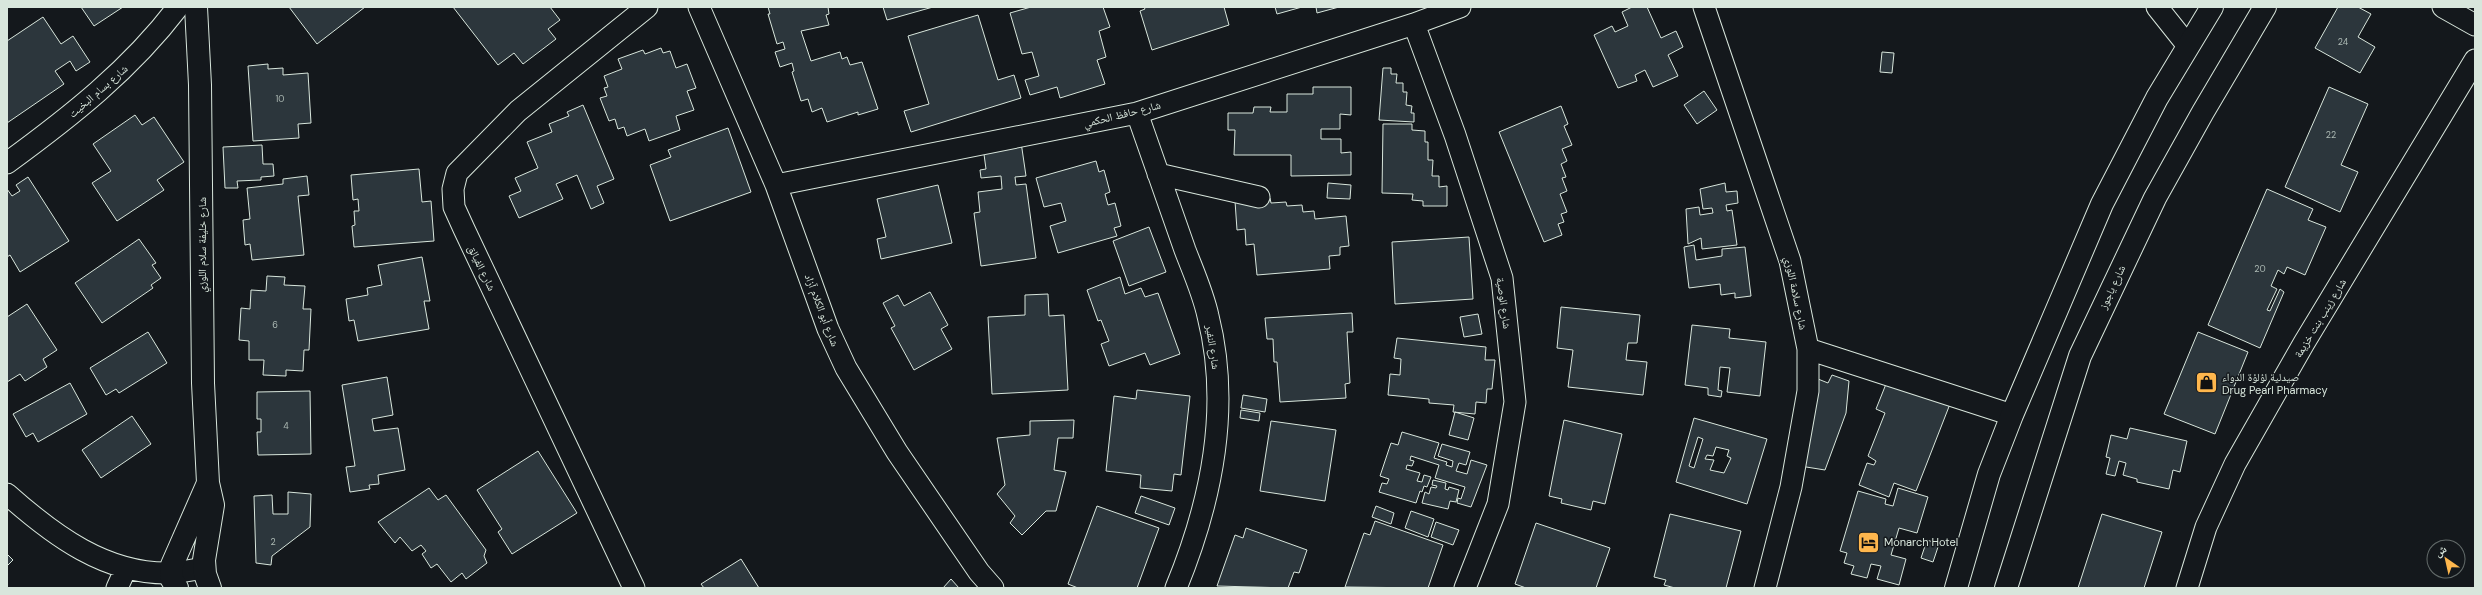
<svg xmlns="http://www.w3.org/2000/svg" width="2482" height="595" viewBox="0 0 2482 595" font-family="'DM Sans','Noto Naskh Arabic',sans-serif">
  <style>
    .building { fill: #2c363c; stroke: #d8e6dc; fill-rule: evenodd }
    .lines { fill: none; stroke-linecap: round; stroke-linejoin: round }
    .minor-casing { stroke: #d8e6dc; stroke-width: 23 }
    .tertiary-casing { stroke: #d8e6dc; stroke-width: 24 }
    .primary-casing { stroke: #d8e6dc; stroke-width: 24 }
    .minor { stroke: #14181c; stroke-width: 21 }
    .tertiary { stroke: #14181c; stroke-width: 22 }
    .primary { stroke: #14181c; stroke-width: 22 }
    .labels { text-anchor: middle; stroke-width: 3; stroke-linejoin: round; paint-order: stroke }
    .number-label { font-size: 9px; fill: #adbab4 }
    .street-label { font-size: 11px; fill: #d8e6dc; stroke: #14181c }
    .poi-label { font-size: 11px; fill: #d8e6dc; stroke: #14181c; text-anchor: start }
  </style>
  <rect width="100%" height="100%" fill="#14181c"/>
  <path class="building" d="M81,7h42l-29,19z
    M289,7h76l-48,37z
    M453,7h97l10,13 -12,9 8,10 -33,25 -9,-11 -16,12z
    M768,7h60l1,7 -3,1 3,10 -28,6 10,30 29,-9 2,7 5,-2 3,8 12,-3 16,47 -20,6v-3l-31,10 -5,-14 -10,4 -4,-13 -7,2 -9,-29 2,-1 -2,-8 -12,4 -5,-15 10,-3 -2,-7 -6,2 -9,-30h2z
    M883,7h50l-46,13z
    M1031,7h72l7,20 -11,4 7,26 -9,3 8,24 -45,14 -3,-11 -27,8 -5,-15 14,-4 -7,-24 -10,2 -12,-41z
    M1144,7h80l5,18 -77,25 -12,-39 5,-2z
    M1275,7h27l-25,7z
    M1316,7h23l-22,6z
    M1632,7h15l14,31 15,-7 7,16 -15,8 10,21 -25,11 -8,-17 -10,5 2,6 -19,7 -24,-53 18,-9 3,6 13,-6 -6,-14z
    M2338,7h20l13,7 -13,23 17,10 -15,26 -45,-25z
    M978,15l20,65 16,-5 7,23 -110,34 -7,-21 25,-7 -21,-68z
    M43,17l18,27 12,-8 17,26 -14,9 -6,-10 -15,10 9,13 -57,39v-82z
    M661,48l2,5 7,-2 6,17 11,-4 9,24 -9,3 7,19 -18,6 4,14 -31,11 -4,-12 -18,7 -3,-9 -6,2 -3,-10 -6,2 -9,-23 7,-2 -3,-8 4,-1 -4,-11 18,-7 -4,-10 25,-9 2,4z
    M1882,52l12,1 -2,20 -12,-1z
    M268,64v5l15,-1v7l25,-2 3,50 -13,1 1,14 -46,3 -5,-75z
    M1383,68h8v6h6l-1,9h7v9h4l-1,13 6,1 -1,7h3v9l-35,-2z
    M1313,87h38v28l-11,-1v15h-19v10h20v14l10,-1v23l-60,1v-21h-57l1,-25h-7v-17h25l1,-6h17l-1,5h17v-18h26z
    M2329,87l39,17 -27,61 17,7 -18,40 -55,-25z
    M1704,91l13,19 -20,14 -13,-19z
    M583,105l31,74 -17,7 7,17 -13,6 -14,-34 -21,9 7,15 -44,19 -10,-22 12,-5 -6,-13 23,-10 -11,-26 25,-10 -3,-8 20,-8 -2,-4z
    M1561,106l7,18 -4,2 8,19 -10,4 5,12 -6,3 5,13 -4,1 5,13 -7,3 7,18 -6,2 3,8 -6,2 4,11 -18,7 -45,-110z
    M135,115l7,10 12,-8 30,45 -27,18 7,10 -47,31 -25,-38 19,-12 -18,-27z
    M1383,124h29v6l13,1v11h3v18h5l-1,16h7v11l8,-1v20h-24v-5l-11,-1 1,-6 -31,-1z
    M728,128l23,64 -81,29 -20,-56 21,-8 -3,-7z
    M1021,142l5,34 -11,1 1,8 10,-1 10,74 -55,8 -7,-53 6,-1 -2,-20 24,-3 -1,-13 -20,2 -1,-8 6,-1 -3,-22z
    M262,145l1,19h10l1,12 -13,1v3l-24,1 1,7h-13l-2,-41z
    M1096,161l3,11 5,-2 6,22 -5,2 3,11 7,-2 6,23 -7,2 3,8 -59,17 -8,-27 16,-5 -5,-18 -17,4 -8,-29z
    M419,169l3,33 9,-1 3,40 -80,6 -2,-21 3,-1 -1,-14h5l-1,-12 -5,1 -2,-25z
    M307,176l2,19 -11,1 6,59 -52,5 -2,-16 -5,1 -2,-25 7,-1 -3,-31 36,-4v-5z
    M28,177l41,64 -49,31 -10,-17 -3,2v-68l5,7 8,-5 -4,-6z
    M1328,183l23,2 -1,14 -23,-1z
    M1725,183l1,9 11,-1 1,12 -12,2 1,6 5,-1 5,35 -35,4 -1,-11 -13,6 -2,-35 13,-2 1,8 13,-2 -1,-5 -9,1 -3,-20z
    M938,185l14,58 -71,16 -4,-20 9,-2 -9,-38z
    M2267,189l46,20 -5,11 18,7 -21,48 -18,-8 -3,7 -6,-4 -7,16 6,3 -10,21 3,1 10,-22 4,3 -24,56 -52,-23z
    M1270,198l1,5 15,-1 1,4 15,-1 1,7 11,-1 1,8 31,-3 3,30 -9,1v8l-11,1 1,13 -73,6 -3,-31 -8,1 -1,-16 -8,1 -2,-29z
    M1149,227l17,45 -37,14 -16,-45z
    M1469,237l4,62 -78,5 -3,-62z
    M139,239l17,24 -4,2 9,13 -10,7 2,3 -51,35 -27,-40z
    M1694,245l2,15 26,-4v-7l23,-2 6,49 -16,2v-5l-14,2 -1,-11 -31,4 -5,-41z
    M422,257l8,44h-6l5,28 -71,12 -4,-21 -5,1 -3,-22 22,-4 -1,-7 15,-3 -4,-20z
    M267,276l18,1 -1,8 21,1 -2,23h8l-2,41h-5l-1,21 -17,-1v6l-23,-1 1,-15h-15v-19l-10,-1 2,-32 9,1 1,-19 15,1z
    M1120,277l5,17 16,-6 4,9 13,-4 22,61 -30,11 -5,-12 -36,13 -8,-22 8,-3 -8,-21 -3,1 -11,-31z
    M930,292l18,33 -7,4 11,20 -38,21 -23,-42 4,-2 -12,-23 15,-8 6,11z
    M1048,294l1,22 15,-1 4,75 -76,4 -4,-77 37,-2v-20z
    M27,304l30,46 -14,9 4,8 -22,14 -5,-7 -13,8v-65z
    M1561,307l79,8 -3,28h-9l-2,17 21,2 -4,33 -75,-8 5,-37 -16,-2z
    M1352,313l1,19h-6l3,51 -5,1 1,14 -66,4 -3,-40h-3l-1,-23h-6l-2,-21z
    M1478,314l4,20 -18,3 -4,-20z
    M1692,325l38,4 -1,9 37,4 -6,54 -33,-4 3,-24 -10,-1 -2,23 4,1 -1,6 -13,-2v-7l-23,-3z
    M148,332l19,31 -48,30 -3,-4 -10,6 -16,-27z
    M2198,332l50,20 -33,82 -51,-20z
    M1397,338l89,9 -1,13h10l-3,29h-5l-1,14 -10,-1 -1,12 -22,-2 1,-7 -25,-2v-4l-41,-4 2,-21 10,1 1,-16 -7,-1z
    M1832,375l17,6 -3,32 -21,57 -25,-4 18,-87 10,4z
    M387,377l6,38 -21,4 2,12 24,-3 7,42 -27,5 1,9 -10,1 1,4 -20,3 -4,-25 9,-1 -13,-81z
    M70,383l17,31 -49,28 -5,-9 -7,4 -13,-23z
    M1886,384l64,20 -34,87 -22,-8 -5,14 -30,-12 8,-22 7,2 2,-4 -8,-5 17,-43 -9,-4z
    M1137,390l53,6 -9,79 -7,-1 -2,17 -32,-3 1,-13 -35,-4 8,-75 22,3z
    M310,391l1,63 -53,1 -1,-23h4v-13h-4v-27z
    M1243,395l24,4 -2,13 -24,-4z
    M1241,410l19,3 -1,8 -19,-3z
    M1455,412l19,6 -6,22 -19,-5z
    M132,416l19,28 -50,34 -19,-28z
    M1694,418l73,21 -20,65 -71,-22zM1698,437l5,2 -9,29 -5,-2zM1716,447l13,3 -2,6 4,2 -7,15 -14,-3 4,-10 -9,-1 2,-4 6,1z
    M1074,420l-1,18h-15l-4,32 12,2 -10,39h-10l-24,24 -12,-12 5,-7 -18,-22 8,-9 -8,-47 33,-3v-14z
    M1564,420l58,14 -17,70 -12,-3 -2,9 -30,-7 1,-4 -13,-3z
    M1271,421l65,9 -11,71 -65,-10z
    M2130,428l57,13 -7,31 -7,-2 -4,19 -32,-7v-3l-14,-4 3,-12 -7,-2 -4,15 -9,-2 4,-16 -4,-1 5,-22 16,4z
    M1402,432l37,11 -5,15 13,4 -1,3 6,2 1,-6 -15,-5 4,-12 28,8 -4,13 -7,-2 -3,8 11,3 4,-14 16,5 -16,42 -14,-4 1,-5 3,1 4,-12 -30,-9 4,-13 -28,-9 -1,4 4,1 -2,5 -5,-1 -1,4 14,4 -3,8 5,1 2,-7 7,2 -4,10 -3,-1 -2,6 -2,-1 -4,12 -37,-11 3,-9 5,1 2,-5 -9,-3 11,-33 7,2z
    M538,451l39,62 -65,41 -14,-22 4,-3 -25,-39z
    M1433,480l13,3 -1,6 3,1 1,-3 10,3 -3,12 -6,-1 -2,8 -26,-6 3,-11 4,2 2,-7 5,1 1,-2 -5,-1z
    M429,488l9,12 8,-5 40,55 -2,6 3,7 -21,16 -4,-6 -11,9 -14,-18 -6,4 -9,-14 4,-3 -5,-6 -9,6 -12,-14 -5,6 -17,-21z
    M1898,488l30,9 -11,36 -18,-5 -8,27 15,4 -7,26 -22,-6 4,-13 -10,-2 -4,14 -16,-4 3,-8 -10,-3 3,-10 -7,-2 18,-60 28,8 -1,5 8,2z
    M288,492l23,2 -1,33 -38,29 -1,9 -15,-2 -2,-67 18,-1 1,19h15z
    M1141,496l34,12 -6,17 -34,-12z
    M1097,506l62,22 -22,60h-59l-10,-4z
    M1376,506l18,7 -3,11 -19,-7z
    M1411,511l23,8 -6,18 -23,-9z
    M1670,514l71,17 -15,57h-51l-11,-3 2,-5 -12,-3z
    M2102,514l60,18 -18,56h-66z
    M1375,521l68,24 -15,43 -83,-1 19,-54 6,2z
    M1436,522l23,8 -6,15 -22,-8z
    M1536,523l74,25 -14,40h-70l-11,-4z
    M1246,528l61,22 -8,23 -5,-1 -6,16 -71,-2 18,-51 8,3z
    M1927,540l12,4 -6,18 -12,-4z
    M7,554l6,6 -6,6z
    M741,559l18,29h-55l-3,-4z
    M951,579l8,9h-16z"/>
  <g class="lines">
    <defs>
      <path id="minor" d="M699,7l77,178 52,144 18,39 51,84 82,120 14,16
        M1704,7l86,254 18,88v42l-17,96 -26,101
        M2157,7l31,39
        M2443,7l32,18
        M1414,24l41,111 47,143 13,124 -17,102 -33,84
        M1137,113c16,45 32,91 48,137 8,21 18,43 23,66 23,91 3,187 -32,272
        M7,163c63,-46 123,-93 171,-156
        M1158,174l101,23
        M776,185l361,-72 277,-89 46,-17
        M1808,349l204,66
        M7,494c46,41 99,81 164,79 11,-1 22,-3 33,-5
        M117,588l9,-20
        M634,588l-170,-359 -10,-22 -1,-18 4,-16 61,-62 129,-104
        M2187,588l19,-61 29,-63 69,-121 171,-283"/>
      <path id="tertiary" d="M196,7l4,78 3,298 5,100 5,22 -9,55 1,14 5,14
        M177,588l-6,-10 1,-13 36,-82"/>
      <path id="primary" d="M1956,588l33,-114 23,-59 90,-211 55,-106 55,-91
        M2006,588l74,-232 75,-158 48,-86 62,-105"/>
    </defs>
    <use href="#minor" class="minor-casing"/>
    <use href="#tertiary" class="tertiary-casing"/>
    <use href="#primary" class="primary-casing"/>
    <use href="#minor" class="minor"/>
    <use href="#tertiary" class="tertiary"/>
    <use href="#primary" class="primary"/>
  </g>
  <defs>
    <symbol id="shop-square" viewBox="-11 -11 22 22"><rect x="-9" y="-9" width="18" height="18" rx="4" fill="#ffb74d" stroke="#14181c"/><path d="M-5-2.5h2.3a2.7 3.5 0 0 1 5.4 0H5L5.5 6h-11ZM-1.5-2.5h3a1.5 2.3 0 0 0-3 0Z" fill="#111"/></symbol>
    <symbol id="hotel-square" viewBox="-11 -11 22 22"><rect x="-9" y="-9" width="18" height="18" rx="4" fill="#ffb74d" stroke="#14181c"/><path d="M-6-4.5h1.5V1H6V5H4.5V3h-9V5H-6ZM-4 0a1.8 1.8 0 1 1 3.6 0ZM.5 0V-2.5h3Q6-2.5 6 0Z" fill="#111"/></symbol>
  </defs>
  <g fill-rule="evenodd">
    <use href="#shop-square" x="2194" y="370" width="25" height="25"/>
    <use href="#hotel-square" x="1856" y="530" width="25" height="25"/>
  </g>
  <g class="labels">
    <g class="number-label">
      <text x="2343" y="45">24</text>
      <text x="280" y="102">10</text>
      <text x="2331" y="138">22</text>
      <text x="2260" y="272">20</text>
      <text x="275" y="328">6</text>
      <text x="286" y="429">4</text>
      <text x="273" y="545">2</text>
    </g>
    <g class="street-label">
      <text transform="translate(98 91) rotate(-41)" y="4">شارع بسام البخيت</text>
      <text transform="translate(1122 114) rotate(-14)" y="4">شارع حافظ الحكمي</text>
      <text transform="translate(202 245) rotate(-90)" y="4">شارع خليفة سلام اللوزي</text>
      <text transform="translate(482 268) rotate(64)" y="4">شارع الفيالق</text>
      <text transform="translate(2112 287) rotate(-65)" y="4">شارع ياجوز</text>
      <text transform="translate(1796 293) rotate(78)" y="4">شارع سلامة اللوزي</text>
      <text transform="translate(1504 303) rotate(82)" y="4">شارع الوصية</text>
      <text transform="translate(822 310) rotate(69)" y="4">شارع أبو الكلام آزاد</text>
      <text transform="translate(2320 318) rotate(-59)" y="4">شارع زينب بنت خزيمة</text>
      <text transform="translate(1213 347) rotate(82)" y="4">شارع النفير</text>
    </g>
    <g class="poi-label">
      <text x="2222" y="381">صيدلية لؤلؤة الدواء<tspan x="2222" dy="13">Drug Pearl Pharmacy</tspan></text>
      <text x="1884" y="546">Monarch Hotel</text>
    </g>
  </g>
  <rect width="2482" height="595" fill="none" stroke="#d8e6dc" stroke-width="16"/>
  <g transform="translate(2446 559) rotate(326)"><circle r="19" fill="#14181c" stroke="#626a69"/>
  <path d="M0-3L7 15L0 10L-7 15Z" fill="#ffb74d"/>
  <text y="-6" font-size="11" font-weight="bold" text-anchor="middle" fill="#d8e6dc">ش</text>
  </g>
</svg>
